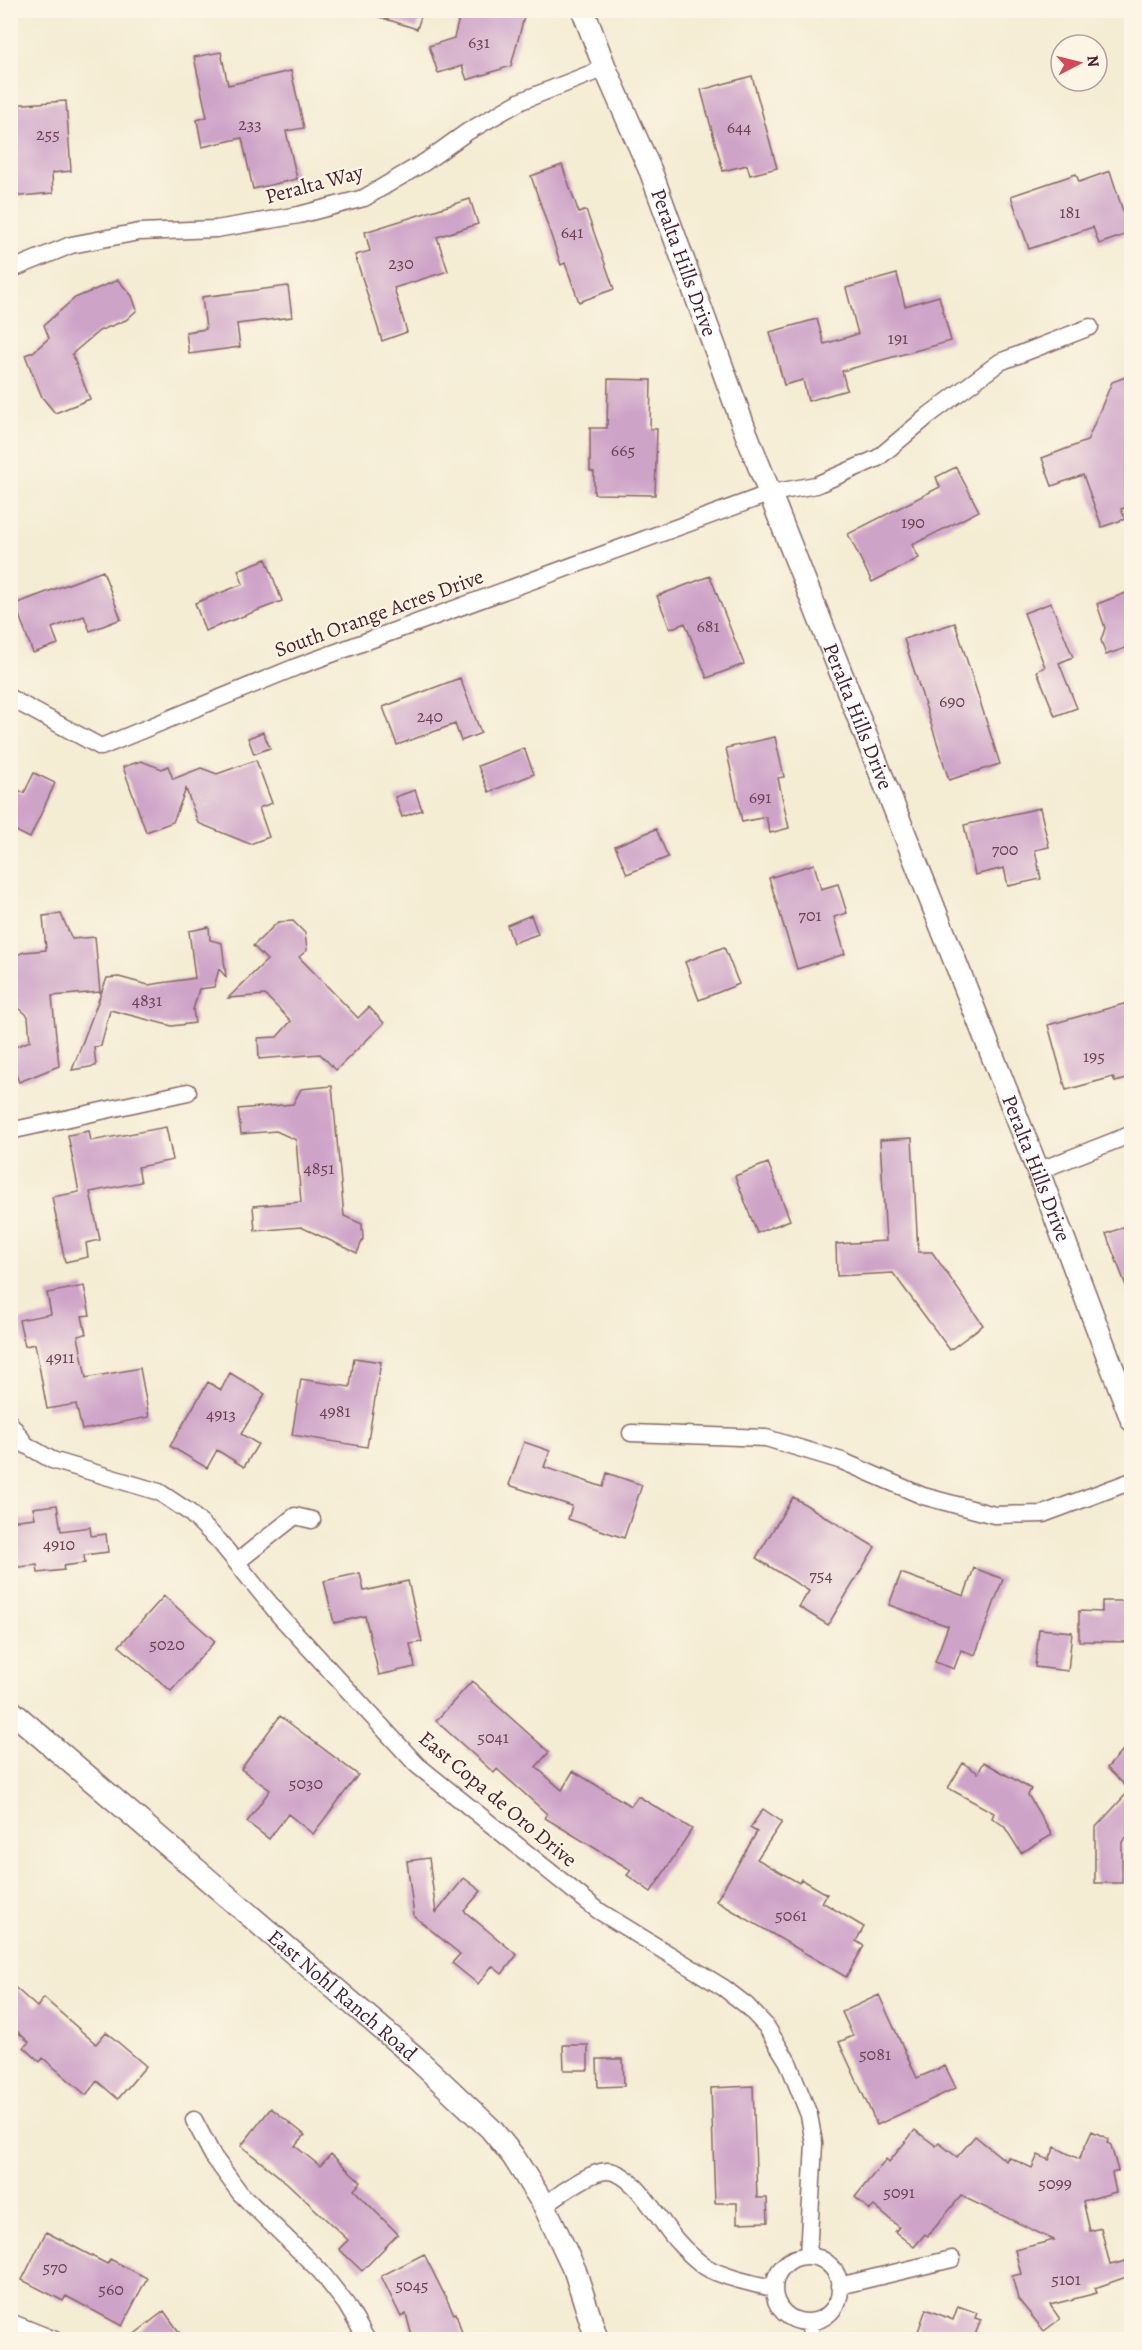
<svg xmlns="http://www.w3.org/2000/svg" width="1142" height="2350" viewBox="0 0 1142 2350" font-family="Alegreya,serif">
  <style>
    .building { fill: #cda3c8 }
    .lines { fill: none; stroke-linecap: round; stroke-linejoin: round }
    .street-casing { stroke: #866766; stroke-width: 19 }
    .secondary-casing { stroke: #866766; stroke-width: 25 }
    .street { stroke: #fff; stroke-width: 16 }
    .secondary { stroke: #fff; stroke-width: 22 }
    .labels { text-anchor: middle; stroke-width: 4.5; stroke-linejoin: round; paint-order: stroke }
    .number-label { font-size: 18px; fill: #6b4052 }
    .street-label { font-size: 21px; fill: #4a1f2b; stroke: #fcf5e5 }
  </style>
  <rect width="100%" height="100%" fill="#fcf5e5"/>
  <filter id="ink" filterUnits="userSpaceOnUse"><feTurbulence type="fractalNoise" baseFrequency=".0167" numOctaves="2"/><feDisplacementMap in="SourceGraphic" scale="12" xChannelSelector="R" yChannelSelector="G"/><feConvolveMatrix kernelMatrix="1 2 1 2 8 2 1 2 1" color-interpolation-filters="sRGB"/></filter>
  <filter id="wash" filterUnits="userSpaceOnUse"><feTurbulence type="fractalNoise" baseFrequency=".008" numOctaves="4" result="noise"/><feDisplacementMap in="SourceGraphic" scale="24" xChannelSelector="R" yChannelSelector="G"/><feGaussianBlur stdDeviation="1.35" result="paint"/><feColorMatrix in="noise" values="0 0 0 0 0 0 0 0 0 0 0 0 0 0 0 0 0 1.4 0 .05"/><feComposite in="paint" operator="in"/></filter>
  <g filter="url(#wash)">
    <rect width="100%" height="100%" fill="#f4ecd3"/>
    <g id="blocks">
      <path class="building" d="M371,10h52l-6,19 -47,-15z
        M461,10h65l-15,56 -44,14 -5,-14 -24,7 -9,-27 25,-8z
        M221,52l7,33 63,-14 13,57 -18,3 11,48 -44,10 -11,-51 -40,9 -5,-27 10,-3 -13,-60z
        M752,76l25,92 -27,7 -3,-10 -24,6 -22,-81z
        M66,101l5,70 -19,2 1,20 -43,4v-92z
        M562,165l17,48 7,-3 28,79 -35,13 -14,-39 -4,2 -30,-89z
        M1110,171l20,62 -31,11 -6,-17 -64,22 -18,-53 65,-22 3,8z
        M470,199l8,25 -41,13 11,34 -54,17 13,44 -25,9 -27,-86 15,-4 -5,-19z
        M897,274l8,32 34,-10 12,45 -109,30 5,19 -39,11 -5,-21 -19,5 -14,-53 47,-13 7,25 34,-10 -12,-46z
        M118,280l14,16 5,14 -11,10 -27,11 -27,23 18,45 -35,14 -13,-16 -17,-42 8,-3 16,-14 -5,-13 31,-27z
        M288,286l4,31 -55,7 3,23 -51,7 -3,-22 20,-3 -4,-32z
        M1131,375v131l-10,3 4,10 -23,8 -19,-52 -31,11 -10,-28 45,-17 25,-59z
        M608,379l43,1 -1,49h7l-2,66 -61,-1v-22l-4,-1v-43h17z
        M956,467l23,44 -67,34 7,13 -47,24 -24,-48 92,-47 -4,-10z
        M266,559l16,42 -77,30 -10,-28 48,-19 -5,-14z
        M103,571l18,48 -31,12 -6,-15 -32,12 6,16 -25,9 -18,-49z
        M710,576l34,88 -37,14 -22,-55 -15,6 -13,-33z
        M1131,591v55l-25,9 -5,-15 4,-12 -8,-24z
        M1051,603l22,54 -14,6 18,45 -22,8 -18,-45 8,-4 -21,-54z
        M955,623l45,141 -51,16 -45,-141z
        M460,678l21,55 -20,8 -6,-17 -58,21 -14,-38z
        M263,732l7,16 -16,6 -6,-16z
        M775,737l9,40 -6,1 11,50 -19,5 -4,-16 -24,5 -16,-74z
        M524,748l10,26 -45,18 -11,-26z
        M256,760l16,43 -13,5 10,29 -19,7 -52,-21 -12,-34 -13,33 -27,10 -23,-65 18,-6 21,8 6,-3 5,13 28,-11 16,6z
        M34,773l21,10 -25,55 -20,-10v-42l14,7z
        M415,790l7,20 -20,7 -7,-20z
        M1040,808l9,39 -14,3 6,29 -33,7 -4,-18 -29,7 -11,-50z
        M656,829l12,28 -41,17 -12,-28z
        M814,864l7,25 17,-5 9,29 -13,4 11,37 -48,15 -28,-91z
        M61,914l11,25 23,-2 5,55 -48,4 7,70 -40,16 -5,-12 -2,-22 18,-7 -2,-25 -18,-16v-42l14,-6 22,-2 -3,-34z
        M531,915l7,19 -25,9 -6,-18z
        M293,921l12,12 2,17 -8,7 59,61 11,-11 15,16 -48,47 -16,-16 -61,5 -1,-21 19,-1 14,-16 -26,-26 -37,3 39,-38 -14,-14 25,-24z
        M209,927l1,13 12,3 4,34 -7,-8 -5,18 -15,2 -6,21 2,13 -23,3 -62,-16 -9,36 -7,1 2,19 -24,4 35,-92 12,-1 29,8 47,-7 -6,-47z
        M724,947l15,37 -40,16 -14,-38z
        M1131,1002v76l-16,4 -2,-5 -47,13 -18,-65z
        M332,1086l12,130 18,8 1,15 -6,14 -56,-26 -46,4 -2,-25 48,-4 -5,-62 -20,-9 -35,3 -3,-25 55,-5 8,-15z
        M166,1127l7,33 -35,7 3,15 -51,10 10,48 -14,3 2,14 -23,5 -13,-65 27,-5 -11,-57 21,-4 2,10z
        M912,1138l6,114h14l51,73 -33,25 -57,-77 -56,3 -1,-32 50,-3 -6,-101z
        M768,1163l22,57 -33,13 -22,-57z
        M1131,1224v72h-1l-24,-62z
        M84,1286l6,29 -8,1 4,18 -8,2 8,42 54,-10 9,49 -67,13 -6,-26 -29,5 -12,-65 -10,2 -6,-26 32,-6 -4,-21z
        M354,1358l27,4 -14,85 -75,-12 9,-56 49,8z
        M230,1373l35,21 -24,40 17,10 -14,23 -27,-17 -10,18 -37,-22 38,-64 13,8z
        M524,1442l26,9 -6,16 59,20 4,-14 35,12 -18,53 -56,-19 4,-13 -63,-21z
        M793,1497l82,50 -47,78 -29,-18 10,-16 -53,-33z
        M57,1505l4,26 29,-4 1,9 15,-2 2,18 -24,3 1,8 -22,3 1,4 -26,3 -1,-8 -27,3v-47l25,-3 -2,-10z
        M974,1568l29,11 -28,76 -14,-5 -7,19 -19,-7 13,-36 -59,-21 12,-32 63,23z
        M360,1573l4,18 44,-10 14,61 -12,2 5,23 -36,8 -14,-59 -31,7 -10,-42z
        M164,1596l51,45 -44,50 -52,-45z
        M1102,1601h29v41l-52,-1v-30l23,1z
        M1039,1629l33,3 -4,39 -33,-4z
        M472,1681l21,19 -1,1 57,51 -13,15 26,23 11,-19 58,35 7,-10 54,33 -41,63 -24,-17 4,-5 -86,-52 2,-4 -50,-45 -3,4 -58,-52z
        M280,1716l78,59 -45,59 -25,-20 -19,25 -22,-17 23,-32 -29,-21z
        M1131,1741v91l-9,10v41h-27v-55l35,-38 -23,-22z
        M984,1762l47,27 -3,6 24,40 -31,18 -17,-27 -12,-8 2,-5 -46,-25 15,-25 15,10z
        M763,1809l19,13 -25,37 42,24 2,-4 26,15 -5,8 42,25 -8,14 8,5 -18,31 -130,-76 41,-69 -7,-4z
        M429,1858l7,55 28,-35 17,13 -17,20 53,44 -15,19 -10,-8 -14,18 -26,-21 8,-9 -46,-38 -7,-55z
        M10,1983l27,24 7,-9 52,46 10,-12 40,34 -28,33 -21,-18 -11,14 -43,-37 -3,4 -16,-15 5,-5 -19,-17z
        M879,1995l38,83 28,-12 11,22 -79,37 -38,-83 14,-6 -11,-24z
        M563,2045h25v25h-24z
        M597,2059h26l1,27 -26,1z
        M753,2086l4,112h10l1,24 -31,1v-20h-22l-4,-115z
        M271,2108l34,27 -10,11 25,20 11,-12 30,28 -7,8 44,44 -36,37 -23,-22 9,-9 -61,-57 -46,-37z
        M915,2130l21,16 3,-3 18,14 18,-21 31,25 2,-4 24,11 6,-13 11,5 6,-13 24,12 13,-28 17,8 -2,4 4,2 7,26 -6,2 4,19 -33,9 7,30 11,-3 9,37 16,-4 3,15 -34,12 2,5 -47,12 10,14 -16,12 -26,-32 -6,-23 9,-2 -6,-24 39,-10 -93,-44 -33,40 -3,-2 -11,13 -19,-15 4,-5 -25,-21 -4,4 -15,-13 31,-38 3,3z
        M46,2232l61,32 3,-5 37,19 -25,48 -56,-30 -3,5 -41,-21z
        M424,2254l30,60 2,-1 8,27h-51l-7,-26 -5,3 -20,-41z
        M958,2306l19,7 -2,5 6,2 -8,20h-58l11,-31 27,11z
        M164,2311l21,29h-58z"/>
    </g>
  </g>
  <g filter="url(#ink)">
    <use href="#blocks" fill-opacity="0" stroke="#866766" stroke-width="1.5"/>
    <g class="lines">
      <defs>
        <path id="street" d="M10,270l61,-25 68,-13 77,-3 83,-14 65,-17 61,-36 42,-30 54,-31 84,-33
          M10,698l91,49 195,-80 475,-174 45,-8 62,-27 51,-43 71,-53 90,-35
          M10,1131l178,-39
          M1038,1171l94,-37
          M10,1423l16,22 26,15 107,32 30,20 30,29 60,74 138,150 182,146 125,77 22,17 20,21 22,36 21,53 5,28 -6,113
          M631,1433l135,5 76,23 81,35 71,19 49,-1 89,-33
          M237,1562l58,-46 17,4
          M194,2120l19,36 27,37 81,79 25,32 21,36
          M544,2205c14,-9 47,-35 64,-34 28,2 51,51 69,70 8,9 18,18 27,25 15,10 52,19 70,22
          M774 2289a33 33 0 1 1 66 0a33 33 0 1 1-66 0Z
          M839,2286l113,-27
          M10,2322l45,18
          M810,2322l1,18"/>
        <g id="secondary">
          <path id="s1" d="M583,10l22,58 46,104 95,261 292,738 94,249"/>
          <path id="s2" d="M10,1710l406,348 75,71 22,27 31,49 31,66 22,69"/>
        </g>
      </defs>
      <use href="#street" class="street-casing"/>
      <use href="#secondary" class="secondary-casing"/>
      <use href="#street" class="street"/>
      <use href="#secondary" class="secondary"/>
    </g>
  </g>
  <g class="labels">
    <g class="number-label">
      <text x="479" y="48">631</text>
      <text x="250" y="130">233</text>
      <text x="739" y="133">644</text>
      <text x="48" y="140">255</text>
      <text x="1070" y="218">181</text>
      <text x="572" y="238">641</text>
      <text x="401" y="269">230</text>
      <text x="898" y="344">191</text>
      <text x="623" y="456">665</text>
      <text x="913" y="528">190</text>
      <text x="708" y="632">681</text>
      <text x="952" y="707">690</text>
      <text x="430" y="722">240</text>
      <text x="760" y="803">691</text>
      <text x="1005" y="855">700</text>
      <text x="810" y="921">701</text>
      <text x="147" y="1006">4831</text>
      <text x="1094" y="1062">195</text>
      <text x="319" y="1174">4851</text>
      <text x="60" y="1363">4911</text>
      <text x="335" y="1417">4981</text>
      <text x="221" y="1420">4913</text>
      <text x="59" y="1550">4910</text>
      <text x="821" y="1581">754</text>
      <text x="167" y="1650">5020</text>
      <text x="493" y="1743">5041</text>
      <text x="306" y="1789">5030</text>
      <text x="791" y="1921">5061</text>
      <text x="875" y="2060">5081</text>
      <text x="1055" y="2189">5099</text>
      <text x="899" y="2198">5091</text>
      <text x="55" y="2273">570</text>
      <text x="1066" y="2285">5101</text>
      <text x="412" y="2291">5045</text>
      <text x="111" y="2295">560</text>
    </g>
    <g class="street-label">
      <text transform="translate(314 184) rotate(-15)" y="7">Peralta Way</text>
      <text dy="7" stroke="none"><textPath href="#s1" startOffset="272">Peralta Hills Drive</textPath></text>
      <text transform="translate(379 613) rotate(-20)" y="7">South Orange Acres Drive</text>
      <text dy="7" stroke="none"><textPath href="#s1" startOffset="758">Peralta Hills Drive</textPath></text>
      <text dy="7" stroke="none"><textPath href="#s1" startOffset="1244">Peralta Hills Drive</textPath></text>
      <text transform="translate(498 1799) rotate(40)" y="7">East Copa de Oro Drive</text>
      <text dy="7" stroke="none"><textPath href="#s2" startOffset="438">East Nohl Ranch Road</textPath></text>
    </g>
  </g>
  <rect width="1142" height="2350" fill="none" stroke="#fcf5e5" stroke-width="36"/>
  <g transform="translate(1079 63) rotate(83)"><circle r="28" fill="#fcf5e5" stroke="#b59f9b" stroke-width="1.5"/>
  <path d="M0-4.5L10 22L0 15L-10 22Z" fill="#d1495b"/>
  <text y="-9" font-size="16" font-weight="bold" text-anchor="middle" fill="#4a1f2b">N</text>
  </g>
</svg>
